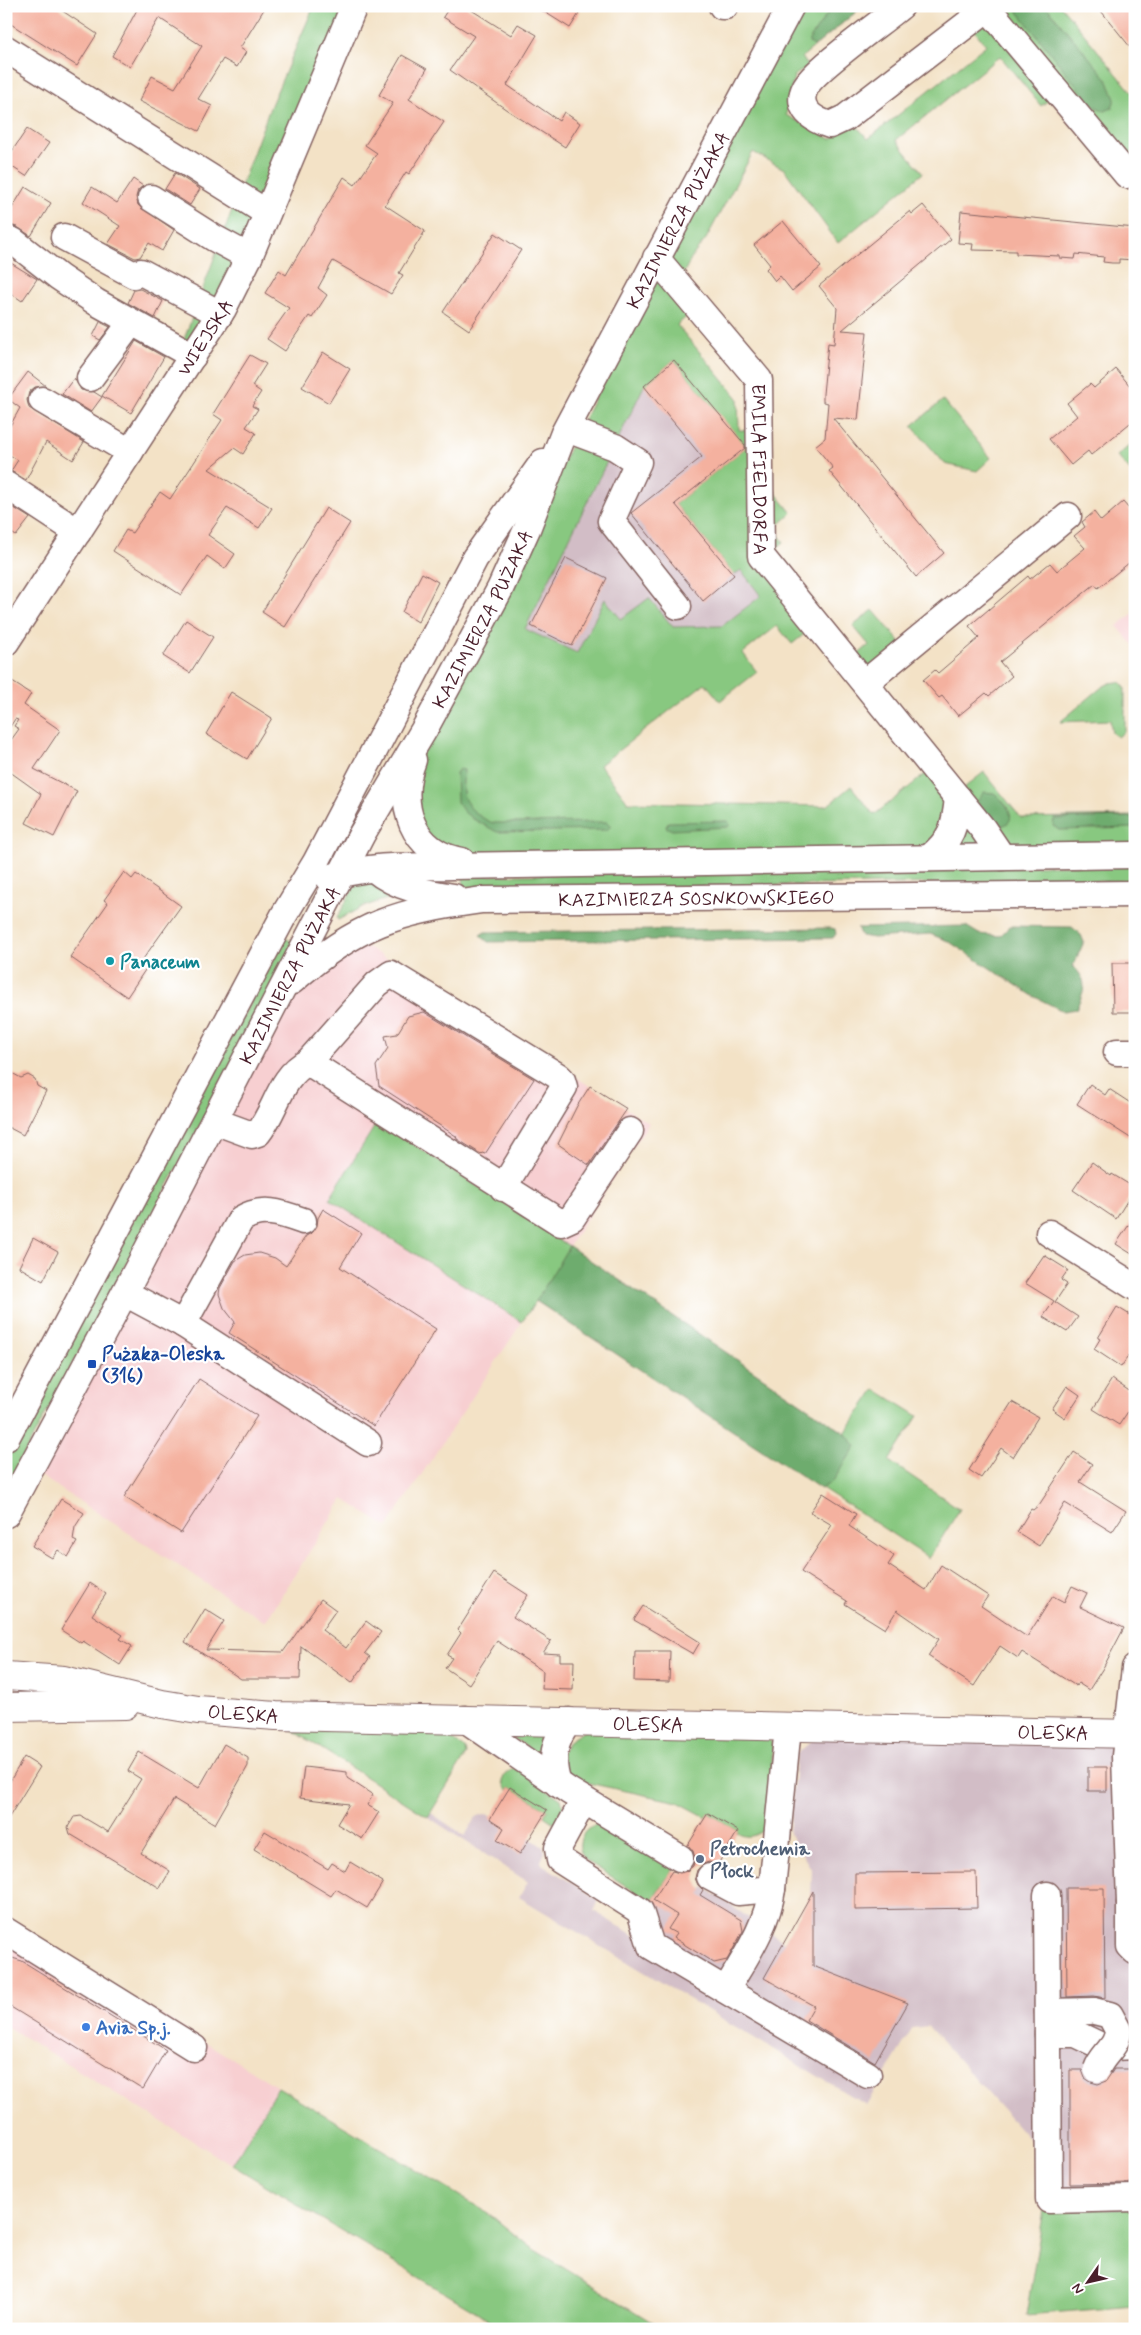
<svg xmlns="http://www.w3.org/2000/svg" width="1141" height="2335" viewBox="0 0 1141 2335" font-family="Mynerve,sans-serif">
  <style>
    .built { fill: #f7cfd1 }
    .industrial { fill: #d2bdc6 }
    .green { fill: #88c880; stroke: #697456; fill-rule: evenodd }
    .forest { fill: #6eac6e; stroke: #5c664c }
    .building { fill: #f4b19f }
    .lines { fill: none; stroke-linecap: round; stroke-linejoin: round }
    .minor-casing { stroke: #856361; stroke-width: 29 }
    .major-casing { stroke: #856361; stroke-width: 30 }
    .minor { stroke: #fff; stroke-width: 26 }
    .major { stroke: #fff; stroke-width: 28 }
    .minor-bridge-casing { stroke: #856361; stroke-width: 29; stroke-linecap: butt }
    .minor-bridge { stroke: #fff; stroke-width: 26 }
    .culture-dot { fill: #0f9aa8; stroke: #fff; stroke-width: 2 }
    .transit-dot { fill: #1a4fb4; stroke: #fff; stroke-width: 2 }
    .service-dot { fill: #5c6f8a; stroke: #fff; stroke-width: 2 }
    .shop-dot { fill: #3f7fe0; stroke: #fff; stroke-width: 2 }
    .labels { text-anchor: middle; stroke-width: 4.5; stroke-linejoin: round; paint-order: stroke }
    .street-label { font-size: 19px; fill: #4a1f2b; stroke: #fff }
    .culture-label { font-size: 19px; font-weight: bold; fill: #0d838f; stroke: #fff; text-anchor: start }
    .transit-label { font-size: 19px; font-weight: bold; fill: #164399; stroke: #fff; text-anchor: start }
    .service-label { font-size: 19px; font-weight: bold; fill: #4e5e75; stroke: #fff; text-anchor: start }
    .shop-label { font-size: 19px; font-weight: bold; fill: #366cbe; stroke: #fff; text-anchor: start }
  </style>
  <rect width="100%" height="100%" fill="#fff"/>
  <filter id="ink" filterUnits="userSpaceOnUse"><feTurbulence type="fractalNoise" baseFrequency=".02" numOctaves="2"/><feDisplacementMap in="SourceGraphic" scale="10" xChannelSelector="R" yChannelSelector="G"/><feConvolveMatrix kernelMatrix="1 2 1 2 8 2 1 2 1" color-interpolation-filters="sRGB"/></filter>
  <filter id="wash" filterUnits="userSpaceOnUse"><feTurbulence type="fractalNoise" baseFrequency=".0096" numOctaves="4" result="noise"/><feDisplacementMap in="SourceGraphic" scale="20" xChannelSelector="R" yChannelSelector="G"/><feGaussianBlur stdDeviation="1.12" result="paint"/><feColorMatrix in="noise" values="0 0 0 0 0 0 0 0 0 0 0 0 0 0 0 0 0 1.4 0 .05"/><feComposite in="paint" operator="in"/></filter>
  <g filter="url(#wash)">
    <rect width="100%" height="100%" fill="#f3e2c6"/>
    <path class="built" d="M1135,612v35l-18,-21z
      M350,936l299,187 -80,123 -191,-125 -48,78 192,123 -135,205 -44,-28 -78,123 -235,-153 252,-479z
      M6,1920l272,167 -46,78 -226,-139z"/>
    <path class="industrial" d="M674,360l72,87 -70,57 58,71 7,-5 20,26 -39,30 -49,1 -96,27 -52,-25 119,-243z
      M826,1728l309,6v474l-91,2 -1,-55 -115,-129 -15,2 -47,77 -347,-208 9,-15 -100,-65 3,-4 34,23 11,-19 8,-3 8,1 -2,4 14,9 -7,12 22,14 11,-16 13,9 2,5 -5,11 59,37 -5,11 56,34 -15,-53 16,10 17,-27 32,20 4,-8 80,55 27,-47 1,-25 -23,-37 8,-79z"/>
    <path class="green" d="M314,6h40l-158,345 -13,-9 88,-237z
      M791,6h72l-61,51 6,9 -14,10 -8,39 45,24 23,-16 14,16 118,-94 -32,-39h107l74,90v72l-77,-75 -17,13 -41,-50 -104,84 27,33 -85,70 -54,-74 -31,-17 -47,87 -12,15 -16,29 20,24 -21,18 61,73 1,32 21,1v43l32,39 -18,16 10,13 -20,17 53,65 -25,20 -15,-18 -34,27 14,19 -37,29 -15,-18 -105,82 28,37 199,4 24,-20 23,29 59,-47 22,27 29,-23 37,46 114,-2v39l-648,10 -70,-32 -7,-66zM674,360l72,87 -71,57 59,71 7,-5 20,26 -39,30 -49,1 -24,-29 -28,21 -16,-20 -28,54 -52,-24 119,-243z
      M943,400l48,58 -14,13 -32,-7 -33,-38z
      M1135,441v35l-18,-20z
      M873,610l33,39 -41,34 -17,-20 21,-18 -16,-19z
      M1117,682l5,1 3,5v43l-7,6 -6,-4 -2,-13 -50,2 42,-35 8,-4z
      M1135,864v17l-671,8 -1,-13z
      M364,877l29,18v2l-31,10 -24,13 -1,-2 19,-35z
      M285,938l12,6 -291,544v-31z
      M378,1121l191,125 276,187 30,-44 43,27 -29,45 71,48 -31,49 -393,-257 -14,21 -193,-123z
      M269,1715l134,3 52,23 10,8 1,6 -38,62z
      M559,1721l-13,39 -34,-23v-3z
      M598,1722l158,4 17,18 -4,80c-8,9 -19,17 -32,9l1,-2 -30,-18 -2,4 -28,-15 -104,-22 -6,-4 -7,-22 9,-14z
      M517,1769l44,30 3,12 -6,13 -4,-1 -10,-7 3,-6 -37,-23 -2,3c-10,-9 -4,-20 9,-21z
      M602,1824l72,44 -23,34 -64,-41c-15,-14 -5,-36 15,-37z
      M278,2087l210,126 42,34 133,82h-158l-273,-164z
      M1135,2208v98l-109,9 18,-105z"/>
    <path class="forest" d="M833,6h30l-48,40 -6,-3v-3z
      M1017,6h29l61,73 8,20 -3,9 -7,3 -9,-4 -9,-8 -69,-87z
      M459,769l5,1c0,7 -2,14 -1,21 1,15 17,27 30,32l114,-1 4,4 -4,4 -110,2 -24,-13 -9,-7 -7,-10 -1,-29z
      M984,792l10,1c11,9 29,29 4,34l-11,-6 -10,-19z
      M1128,817l6,2 1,3 -3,6 -73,2 -6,-4 1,-7z
      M728,821l2,4 -3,2 -55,3 -6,-3 2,-5z
      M966,926l13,8 21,2 10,-10 62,1 9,8 3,7 -11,24c16,16 12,23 3,43l-13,2 -30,-15 -85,-55 -18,-7 -57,4 -12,-2 -4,-8z
      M831,928l4,1 1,5 -3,4 -345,4 -8,-7 5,-3z
      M569,1246l276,187 11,13 -23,35 -12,8 -285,-188z"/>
    <g id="blocks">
      <path class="building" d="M6,6h49l42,28 -20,32 -71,-45z
        M139,6h127l-26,42 6,4 -9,15 -14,-8 -25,40 14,7 -13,25 -60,-30 13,-25 23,12 27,-42 -43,-28 -29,49 -18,-11z
        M450,6h15l46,29 7,-11 19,11 -30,50 52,36 5,-9 16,11 -15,24 -58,-37 -57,-40 24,-34 -31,-19z
        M535,6h37l8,6 -10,16z
        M1097,6h38v47z
        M402,55l25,14 -18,30 35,23 -35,52 -3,-2 -21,33 40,26 -26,42 4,2 -12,19 -58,-33 -15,27 9,7 -15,23 -3,-2 -24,35 -18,-12 22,-31 -24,-15 14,-23 7,5 58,-98 11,8 22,-32 -12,-8 28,-42 -14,-8z
        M27,129l22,14 -23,33 -20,-13v-3z
        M175,173l25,16 -10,16 -25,-16z
        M133,179l10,7 -5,4 -2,7 2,8 36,25 -12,21 -13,-8 -9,14 -5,1 -27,-14 12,-18 -37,-24 9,-15 25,16z
        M25,187l26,16 -20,33 -14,-9 -11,-3v-6z
        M923,205l28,34 -109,91 25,2 -9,88 -25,-2 111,135 -28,24 -87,-106 4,-3 -18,-22 10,-8 3,-35 -5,-1v-8l5,-51 6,1 3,-36 -18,-22 91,-75 2,3z
        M961,211l174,17 -1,32 -15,-1v4h-7l-9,-1 1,-5 -28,-3 -1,5 -15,-1v-2l-44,-2v-3l-44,-1 1,-6 -15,-1z
        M783,221l38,46 -29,24 -12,-15 -5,5 -9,-12 4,-4 -16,-20z
        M495,233l26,17 -52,80 -26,-18z
        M6,260l31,19 -15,22 -16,-11z
        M140,289l23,12 -8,17 -27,-15 6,-13z
        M100,322l10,5 -10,13 -7,-4z
        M136,341l28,16 -33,56 -29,-17z
        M323,352l27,17 -21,34 -27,-16z
        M250,355l16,9 -14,22 9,6 -9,14 6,3 -12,18 10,6 -13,21 -9,-6 -25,21 63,39 -13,20 -32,-20 -19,27 27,19 -10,15 -18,-13 -26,39 -68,-44 13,-21 6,3 28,-41 10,7 52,-79 -9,-6z
        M674,360l71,85v3l-70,56 59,71 -31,26 -72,-88 71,-56 -58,-71z
        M1116,369l19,23v27l-44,36 -3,-4 -17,14 -22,-26 28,-23 -10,-13 23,-19 4,4z
        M28,372l18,14 -11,1 -6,5 -2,8 2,8 55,34 -11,18 -27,-18 -20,38 -15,-9 7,-11 -12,-7v-20l14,-25 -12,-9z
        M74,378l7,12 13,2 8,5 -11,15 -29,-18z
        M1123,502l12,14v42l-37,30 -3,-4 -95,78 12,14 -23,20 -3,-3 -28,23 -16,-20 -3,2 -16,-18 12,-10 3,3 41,-35 -10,-12 59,-50 2,3 20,-16 7,8 28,-23 -11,-12 11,-9 -3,-5 12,-10 7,9z
        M6,503l24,15 -14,18 -10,-7z
        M326,508l24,15 -65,104 -23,-15z
        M566,558l41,20 -35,68 -41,-20z
        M422,573l16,9 -20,40 -16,-10z
        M186,620l27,17 -23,36 -27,-17z
        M6,678l25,16 -7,11 36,25 -26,39 43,22 -23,46 -28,-14 15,-29 -35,-25v-22l13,-18 -5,-3 4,-6 -3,-1 -9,14z
        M231,692l41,26 -25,41 -41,-25z
        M124,872l8,7 4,-5 45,32 -38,53 6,5 -22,33 -57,-40 38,-54 -4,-3z
        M1112,963h23v49h-22z
        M424,1012l110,67 -49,75 -3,-1 -1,1 -24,-15 -1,-3 -77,-50 -3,-20 12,-18 -3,-12 12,-2 11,-18z
        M12,1073l9,5 7,-3 7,4 2,7 9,5 -23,44 -17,-9v-43z
        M1090,1084l15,11 4,-6 26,17v35l-58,-37z
        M590,1086l37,23 -38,56 -31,-21 19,-38z
        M1092,1162l19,14 1,-2 23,14 -19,31 -43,-29z
        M323,1209l38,24 -21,34 96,62 -62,97 -145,-93 6,-11 -11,-14 -5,-14 1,-6 15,-27 10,-6 14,-2 16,5 11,8 20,-30 7,-4 4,-6 1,-8z
        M1135,1216v40l-19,-12z
        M33,1238l25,14 -15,29 -24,-14z
        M1044,1255l24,15 -7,10 6,4 -12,18 23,15 -11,15 -24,-15 11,-16 -29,-18z
        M1117,1307l18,11v40l-6,-3 -8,12 -27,-18 6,-10 -2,-1z
        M199,1379l58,37 -76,117 -57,-36z
        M1112,1379l23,16v6l-16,24 -26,-16z
        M1067,1386l13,9 -15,23 -13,-9z
        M1012,1402l26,15 -25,40 -12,-9 -20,30 -12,-8z
        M1074,1452l18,12 -12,18 46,29 -14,21 -47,-29 -26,43 -22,-14 14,-23 2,1 6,-5z
        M823,1493l33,21 -7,12 45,30 -6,9 38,25 15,-25 47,31 -7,10 46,31 26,-41 11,6 8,-16 15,7 -7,14 44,21 -21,40 -14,22 -11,-7 -2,3 -54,-34 -4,6 -18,-12 -26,40 -46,-30 11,-17 -42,-29 -12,19 -40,-25 2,-3 -46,-29 31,-47 -22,-13z
        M61,1499l23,14 -9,14 -2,13 4,2 -9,15 -10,-7 -6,8 -20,-12z
        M494,1573l34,22 -15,22 38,24 -8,12 17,1v7h14l-1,29 -31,-1 1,-18 -46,-30 -28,43 -24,-16 7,-10 -5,-3 14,-22 -3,-3z
        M90,1583l16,11 -14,21 31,20 -3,4 12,7 -12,19 -37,-24 -2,2 -20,-13z
        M321,1599l15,11 -14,20 24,18 20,-27 15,11 -16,21 5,4 -18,26 -51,-37 -1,33h-59l-56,-37 20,-33 19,12 -18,29 77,2z
        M643,1606l57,36 -7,12 -59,-34z
        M635,1651h35l-1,31 -35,-1z
        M224,1744l24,14v8l-33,58 -41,-25 -33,54 29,18 -10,17 -90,-54 -2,-7 6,-10 7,-1 27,16 33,-53 -13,-8 11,-19 60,36z
        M24,1757l16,10 -34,55v-34z
        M304,1767l43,5v6l26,17 -6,10 12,7 -17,27 -25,-15 12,-20 -49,-6z
        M1088,1767h19v24h-19z
        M510,1787l37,23 -27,44 -23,-14 7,-12 -14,-9z
        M708,1813l30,18 -20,33 -9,-2 -6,2 -6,6 -2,8 3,7 5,5 -3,5 41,25 2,11 -16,29 -13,3 -40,-25 3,-4 -9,-5 9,-14 -24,-15 19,-29 8,2 7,-2 6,-5 2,-8 -2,-7 -5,-6z
        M265,1831l63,38 4,-6 13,8 5,-9 33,20 -16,26 -31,-19 -5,7 -77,-47z
        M976,1872l1,36 -122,2v-37z
        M1066,1888h38l1,110 -11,-2 -27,1z
        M813,1891v75l95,37 -33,59 -69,-42 8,-14 -50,-28z
        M6,1956l16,5 144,89 -23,39 -137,-85z
        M1114,2069h21v114l-65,1v-114h12l3,8 6,4 7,2 8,-3z"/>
    </g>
  </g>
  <g filter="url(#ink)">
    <use href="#blocks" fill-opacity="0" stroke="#856361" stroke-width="1"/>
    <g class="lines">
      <defs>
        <g id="minor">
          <path d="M722,6h3"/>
          <path d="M901,6c-19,16 -88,64 -96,82 -10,20 8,32 25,37l15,-7 143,-110"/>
          <path d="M986,6l141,169 8,-7"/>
          <path d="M6,49l261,164"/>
          <path d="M151,198l63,40 35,19"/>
          <path d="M64,237l70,38 7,-3 79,42"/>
          <path d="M6,239l7,2 46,36 37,25 97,54"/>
          <path id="s1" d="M656,258l103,122 2,176 222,273 19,28"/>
          <path d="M90,378l41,-55"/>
          <path d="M42,400l88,52"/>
          <path d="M567,429l48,18 23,15 -27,59 67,85"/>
          <path d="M6,485l72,47"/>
          <path id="s2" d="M6,642l217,-333 26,-52 105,-251"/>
          <path d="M865,683l203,-167"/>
          <path d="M413,760c-17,44 -1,93 49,101"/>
          <path d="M929,858c23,-19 26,-31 29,-60"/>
          <path d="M374,869c23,19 52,24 80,28"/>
          <path d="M329,878c39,-14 82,-11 123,-12l683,-11"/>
          <path id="s3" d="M292,981c66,-58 105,-69 190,-81l653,-6"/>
          <path d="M1117,1052h18"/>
          <path d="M308,1062l69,-78 14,-10 167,102 4,4 2,7 -61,101"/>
          <path d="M214,1121l38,14 6,-2c18,-22 22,-57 50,-71l253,161 11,-5 58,-87"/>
          <path d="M1049,1233l86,54"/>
          <path d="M125,1293l58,31 185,119"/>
          <path d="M183,1324l58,-105c21,-13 40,-6 62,2"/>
          <path d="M6,1438l278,-523 32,-53 159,-304 68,-96"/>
          <path id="s4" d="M6,1514l134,-250 222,-430 63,-106 75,-139 27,-60 37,-96 227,-427"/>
          <path d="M465,1719l104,72 111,67"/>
          <path d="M558,1784c-8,-25 -4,-43 11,-63"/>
          <path d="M584,1800l-26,48 2,12 80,51 11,35 217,129"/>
          <path d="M710,1877l28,15 34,-3 16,-162"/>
          <path d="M1047,1895l2,305 86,-2"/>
          <path d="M1130,1903l-5,-147 10,-88"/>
          <path d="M1135,1903h-5v43l5,5"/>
          <path d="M6,1931l188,117"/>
          <path d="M726,1990c19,-33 41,-63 46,-101"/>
          <path d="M1048,2012l46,-1"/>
          <path d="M1048,2034h28l23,11 14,2 22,-1"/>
        </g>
        <g id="major">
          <path id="s5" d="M6,1676l58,4 98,24 36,6 78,6 859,18"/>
          <path d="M6,1707l119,-2"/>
        </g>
      </defs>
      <use href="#minor" class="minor-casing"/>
      <use href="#major" class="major-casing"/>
      <use href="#minor" class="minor"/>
      <use href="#major" class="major"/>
      <defs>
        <path id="minor-bridge" d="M1094,2011l16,4 8,15c0,17 -16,24 -21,39"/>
      </defs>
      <use href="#minor-bridge" class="minor-bridge-casing"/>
      <use href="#minor-bridge" class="minor-bridge"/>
    </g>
  </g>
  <circle class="culture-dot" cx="110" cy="961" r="5"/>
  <rect class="transit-dot" x="87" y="1359" width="10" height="10" rx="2.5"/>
  <circle class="service-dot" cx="700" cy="1859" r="5"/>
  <circle class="shop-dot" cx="86" cy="2027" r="5"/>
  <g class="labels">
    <g class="street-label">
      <text dy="7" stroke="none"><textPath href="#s4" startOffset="1459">KAZIMIERZA PUŻAKA</textPath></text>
      <text dy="7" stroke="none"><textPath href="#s2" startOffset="364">WIEJSKA</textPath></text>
      <text dy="7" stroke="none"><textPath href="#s1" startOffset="249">EMILA FIELDORFA</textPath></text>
      <text dy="7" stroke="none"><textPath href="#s4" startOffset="1014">KAZIMIERZA PUŻAKA</textPath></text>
      <text dy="7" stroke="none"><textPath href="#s3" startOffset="425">KAZIMIERZA SOSNKOWSKIEGO</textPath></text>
      <text dy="7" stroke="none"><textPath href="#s4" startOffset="609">KAZIMIERZA PUŻAKA</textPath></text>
      <text dy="7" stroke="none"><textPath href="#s5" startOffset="241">OLESKA</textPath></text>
      <text dy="7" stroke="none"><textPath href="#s5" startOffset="646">OLESKA</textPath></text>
      <text dy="7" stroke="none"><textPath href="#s5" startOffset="1051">OLESKA</textPath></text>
    </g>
    <g class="culture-label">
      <text x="120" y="968">Panaceum</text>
    </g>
    <g class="transit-label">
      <text x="102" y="1360">Pużaka-Oleska<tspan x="102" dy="22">(316)</tspan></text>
    </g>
    <g class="service-label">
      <text x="710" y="1855">Petrochemia<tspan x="710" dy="22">Płock</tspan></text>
    </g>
    <g class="shop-label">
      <text x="96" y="2034">Avia Sp.j.</text>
    </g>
  </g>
  <rect width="1141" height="2335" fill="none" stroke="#fff" stroke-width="25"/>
  <g transform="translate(1088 2282) rotate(236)" stroke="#ffffff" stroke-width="4" paint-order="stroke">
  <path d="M0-4L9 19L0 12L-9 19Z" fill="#4a1f2b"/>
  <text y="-8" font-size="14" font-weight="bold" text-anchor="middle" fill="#4a1f2b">N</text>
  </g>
</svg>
